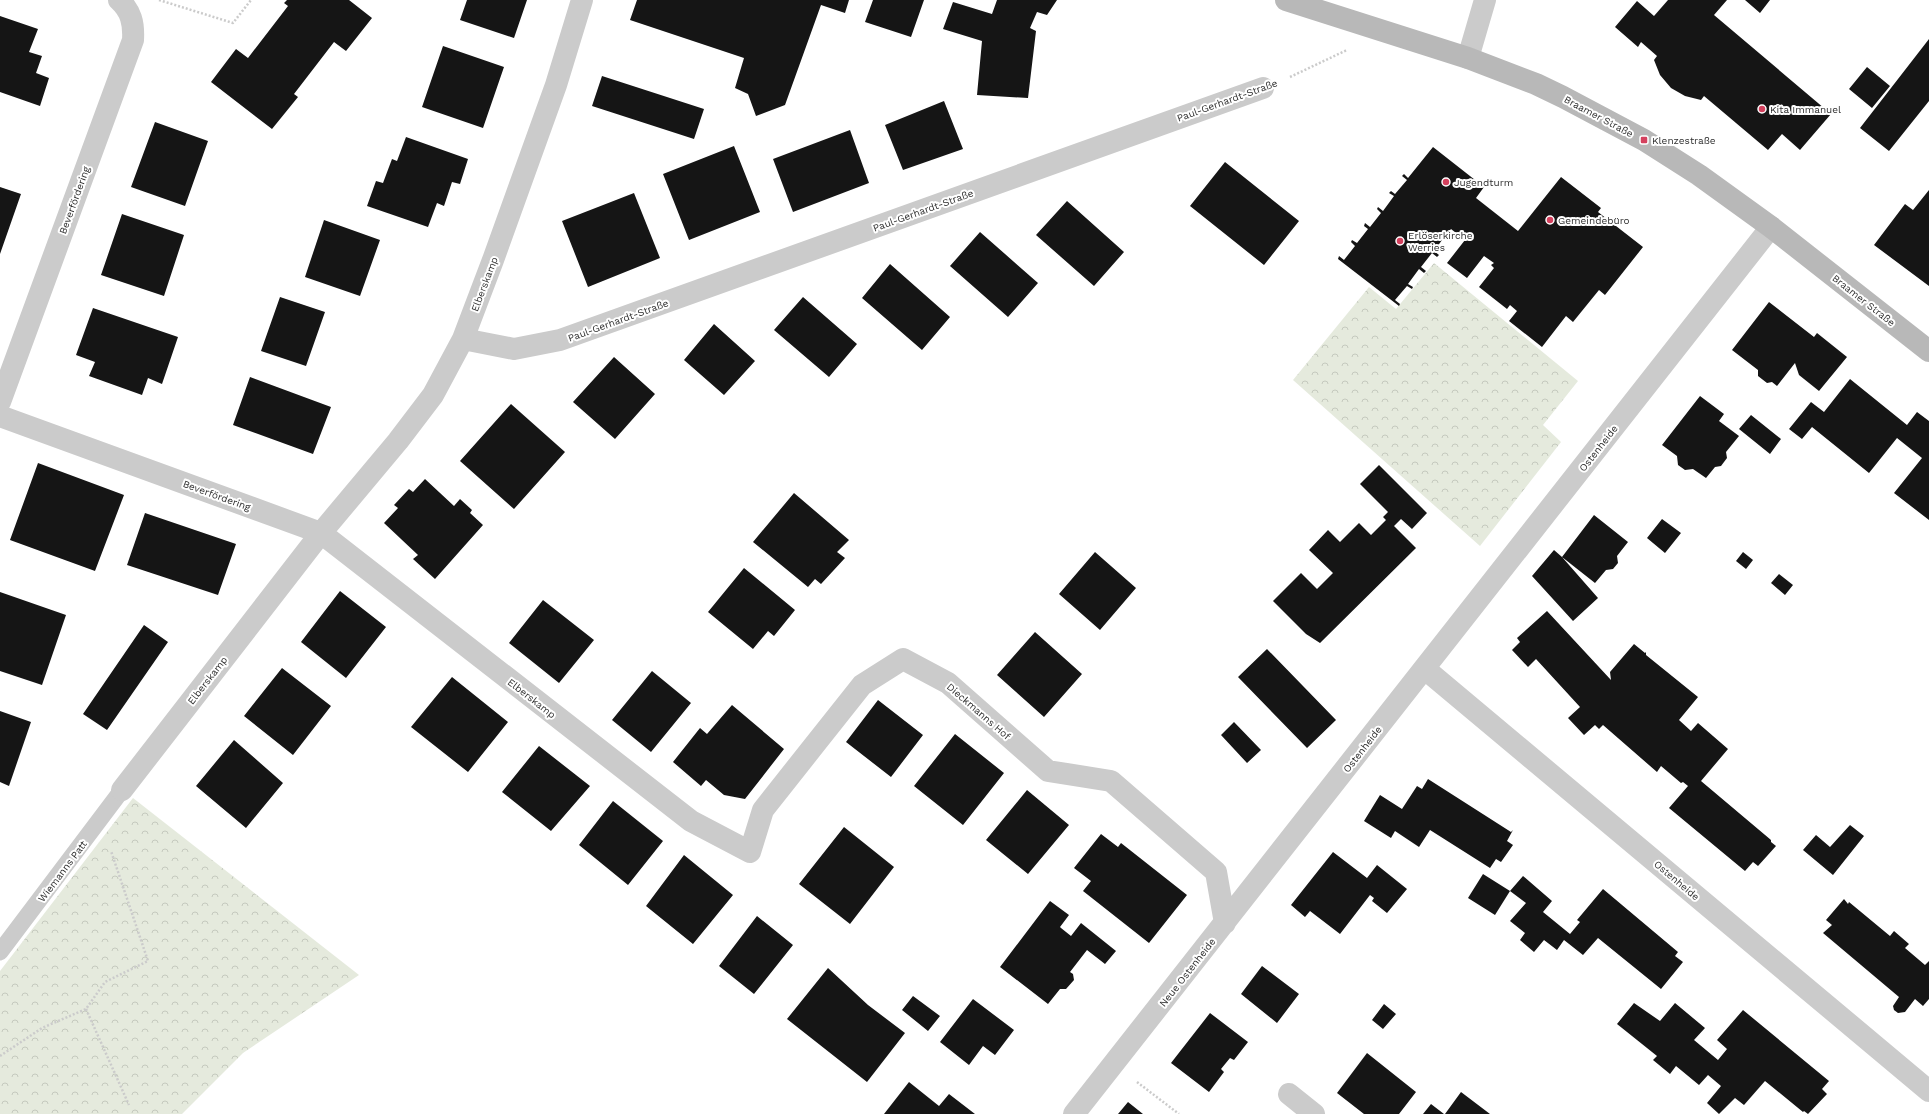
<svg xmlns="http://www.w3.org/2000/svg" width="1929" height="1114" viewBox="0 0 1929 1114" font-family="'Work Sans',sans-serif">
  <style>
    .forest { fill: url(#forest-crowns) }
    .building { fill: #151515 }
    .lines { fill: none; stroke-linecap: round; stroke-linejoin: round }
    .path { stroke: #cbcbcb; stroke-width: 2.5; stroke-dasharray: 2 2; stroke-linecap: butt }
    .lane { stroke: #cbcbcb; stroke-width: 17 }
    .street { stroke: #cbcbcb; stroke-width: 22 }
    .secondary { stroke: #b8b8b8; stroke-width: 22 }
    .poi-dot { fill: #d4415e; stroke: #fff; stroke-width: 1.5 }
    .labels { text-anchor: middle; stroke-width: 4; stroke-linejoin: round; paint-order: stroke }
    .street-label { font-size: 10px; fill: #2e2e2e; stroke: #fff }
    .poi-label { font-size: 10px; fill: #2e2e2e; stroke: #fff; text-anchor: start }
  </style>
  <defs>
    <pattern id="forest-crowns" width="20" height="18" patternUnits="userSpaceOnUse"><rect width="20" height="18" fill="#e5eadd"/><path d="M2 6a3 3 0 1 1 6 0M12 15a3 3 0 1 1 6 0" fill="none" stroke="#c5c9be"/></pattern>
  </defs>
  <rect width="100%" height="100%" fill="#fff"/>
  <path class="forest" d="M1434,263l144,118 -35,44 18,17 -81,104 -187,-166 76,-93 27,22z
    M133,798l226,177 -116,78 -61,61h-182v-143z"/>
  <path class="building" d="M287,0h62l23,18 -26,33 -12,-9 -40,52 4,3 -26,32 -61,-47 25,-33 12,9 40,-52 -4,-3z
    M467,0h60l-13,38 -54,-18z
    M637,0h212l-4,13 -24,-8 -36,100 -29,11 -8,-22 -13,-6 9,-30 -114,-38z
    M873,0h51l-13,37 -46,-15z
    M997,0h60l-10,15 -10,-3 -7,16 6,3 -8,67 -51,-3 5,-54 -39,-12 10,-27 39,12z
    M1668,0h59l-13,15 117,99 -31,36 -18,-16 -14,16 -64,-54 -3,4 -16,-4 -14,-8 -11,-13 -6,-15 3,-4 -16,-14 -3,5 -23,-20 22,-26 17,15z
    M1745,0h25l-10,13z
    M0,16l38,13 -9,23 13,4 -6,17 13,5 -9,28 -40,-14z
    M1929,39v62l-40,50 -29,-23z
    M443,46l61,21 -21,61 -61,-21z
    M1867,67l23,19 -18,22 -23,-19z
    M602,76l102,33 -10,30 -102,-33z
    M944,101l19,48 -60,21 -18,-45z
    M155,122l53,19 -23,65 -54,-19z
    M850,130l19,53 -76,29 -20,-53z
    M406,137l62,22 -8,25 -8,-2 -8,24 -7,-3 -9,24 -61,-21 9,-25 7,2 9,-24 5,2z
    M734,146l26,66 -71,28 -26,-66z
    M1433,147l51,40 -8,11 42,33 43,-54 40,31 -3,4 45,35 -38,48 -6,-5 -26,32 -7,-6 -24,31 -33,-26 8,-10 -7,-6 -3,4 -28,-22 15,-19 -3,-3 3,-2 -10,-7 -17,22 -20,-15 18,-23 -14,-11 -4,5 5,4 -2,2 -5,-4 -11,15 5,4 -2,2 -5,-4 -11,14 5,4 -2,2 -5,-4 -11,15 5,3 -1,2 -5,-3 -12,14 5,4 -1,2 -61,-47 1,-3 5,4 11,-14 -4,-4 1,-2 5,3 11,-14 -4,-3 1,-3 5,4 11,-14 -4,-4 1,-2 5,4 11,-15 -5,-3 2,-2 4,3 12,-14 -5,-4 2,-2 4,4z
    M1225,162l74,59 -35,44 -74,-59z
    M0,187l21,7 -21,60z
    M1929,190v96l-55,-41 31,-41 8,6z
    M634,193l26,65 -72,29 -26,-66z
    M1067,201l57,51 -30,34 -58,-51z
    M122,214l62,21 -20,61 -63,-21z
    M324,220l56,20 -20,56 -55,-19z
    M980,232l58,51 -30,34 -58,-51z
    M890,264l60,53 -28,33 -60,-52z
    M280,297l45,15 -19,54 -45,-15z
    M803,297l54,47 -28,33 -55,-47z
    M1769,302l45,35 3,-4 30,24 -28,34 -20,-16 -4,-12 -18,23 -5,-4 -5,1 -9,-7v-6l-26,-20z
    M93,308l85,29 -16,47 -14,-6 -6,17 -53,-19 6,-14 -19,-7z
    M714,324l41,37 -31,34 -40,-35z
    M614,357l41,37 -40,45 -42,-37z
    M250,377l81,30 -18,47 -80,-29z
    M1850,379l57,46 10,-13 12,9v99l-35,-27 28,-35 -25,-20 -28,35 -57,-46 -10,12 -13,-10 22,-27 13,10z
    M1700,396l24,18 -5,7 20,15 -13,16 1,6 -6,8 -6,1 -9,11 -13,-9 -8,1 -7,-5 -1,-9 -15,-11z
    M511,404l54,48 -51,57 -54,-48z
    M1751,415l30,24 -11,15 -31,-25z
    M38,463l86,32 -29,76 -85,-31z
    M1379,465l48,48 -15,16 -11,-10 -7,7 22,22 -96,95 -14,-9 -33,-33 28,-28 16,16 16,-16 -24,-23 19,-20 12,12 19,-19 12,12 15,-15 -3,-3 5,-5 -28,-28z
    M425,479l29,27 6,-7 12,11 -2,3 13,12 -48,54 -22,-20 5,-4 -34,-32 14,-15 -4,-3 15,-16 4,3z
    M794,493l55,47 -12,12 8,6 -24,26 -6,-5 -7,8 -55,-45z
    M145,513l91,31 -18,51 -91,-30z
    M1594,515l34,27 -11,14 1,7 -5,6 -7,1 -11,13 -33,-26 36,41 -25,23 -41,-45 22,-26 8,7z
    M1662,519l19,14 -16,20 -18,-15z
    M1095,552l41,36 -36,42 -41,-36z
    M1743,552l10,8 -7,9 -10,-8z
    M744,568l51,42 -21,26 -6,-5 -15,18 -45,-37z
    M1779,574l14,11 -8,10 -14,-12z
    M340,591l46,36 -40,51 -45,-36z
    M0,592l66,23 -24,70 -42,-14z
    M543,600l51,40 -35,43 -50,-40z
    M1547,611l64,69 -1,-8 24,-28 11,9 1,-1v3l52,42 -19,23 12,11 7,-8 30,26 -27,32 70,59v2l5,4 -18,20 -5,-4 -8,9 -76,-63 19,-22 -5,-4 -2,1 -20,-17 -4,6 -54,-47 -4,4 -4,-4 -11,10 -16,-17 12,-11 -44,-48 -8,8 -16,-17 8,-8 -3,-4z
    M144,625l24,17 -61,88 -24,-16z
    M1035,632l47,42 -38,43 -47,-42z
    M1267,649l69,71 -29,28 -69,-71z
    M282,668l49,38 -38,49 -49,-39z
    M652,671l39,32 -40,49 -39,-32z
    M452,677l56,45 -40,50 -57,-45z
    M878,700l45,35 -32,42 -45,-35z
    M732,705l52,44 -39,50 -21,-4 -18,-15 -5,6 -28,-24 27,-34 7,6z
    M0,711l31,11 -22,64 -9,-4z
    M1234,722l27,28 -14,13 -26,-28z
    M955,734l49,39 -41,52 -49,-39z
    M234,740l49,43 -37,45 -50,-42z
    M539,746l51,40 -39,45 -49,-39z
    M1428,779l83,53 2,-2 -6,11 6,4 -12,17 -5,-3 -6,9 -60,-38 -11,17 -24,-16 -4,7 -27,-17 16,-26 22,14 15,-23 5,3z
    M1027,790l42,35 -41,49 -42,-34z
    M613,801l50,40 -35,44 -49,-40z
    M1850,825l14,11 -31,39 -30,-25 13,-15 14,12z
    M844,827l50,40 -44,57 -51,-40z
    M1101,834l17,13 3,-4 66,52 -38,48 -66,-52 8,-10 -17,-13z
    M1333,852l34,26 10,-13 30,24 -20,24 -15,-12 2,-3 -4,-3 -30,39 -30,-23 -5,6 -14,-12z
    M684,855l49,40 -40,49 -47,-38z
    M1483,874l27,17 -15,24 -27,-17z
    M1523,876l29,25 -9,11 27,22 10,-12 -3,-2 26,-31 75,63 -3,4 8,6 -22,27 -63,-51 -15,17 -19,-15 -7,10 -13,-10 -10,12 -14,-12 5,-7 -15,-12 16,-18 -16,-12z
    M1844,899l4,5 1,-2 41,34 4,-5 15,13 -4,4 20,17 4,-4v38l-6,7 -8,-7 -10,13 -7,1 -4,-3 -1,-4 6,-9 -76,-64 9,-8 -6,-5z
    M1050,901l19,14 -9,12 1,1 10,8 10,-13 35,28 -11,13 -18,-14 -17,22 3,2 1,6 -8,9h-6l-12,15 -48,-37z
    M757,916l36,29 -39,49 -35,-28z
    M1262,966l37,28 -22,29 -36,-29z
    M828,968l40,37 37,28 -38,49 -80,-63z
    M913,996l27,20 -12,15 -26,-21z
    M973,999l41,31 -19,25 -12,-9 -14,19 -29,-23z
    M1634,1003l26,18 15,-18 30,25 -11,12 24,20 9,-11 -10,-9 26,-30 86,71 -7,8 5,5 -19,20 -4,-3 -1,1 -38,-31 -21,24 -9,-7 -16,16 -12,-11 14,-17 -13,-11 -9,10 -23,-19 -6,8 -17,-14 4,-4 -40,-32z
    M1384,1004l12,10 -13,15 -11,-9z
    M1210,1013l38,29 -14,18 -4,-2 -9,11 3,3 -15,20 -38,-29z
    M1367,1053l49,39 -17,22h-35l-27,-21z
    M909,1082l30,24 10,-12 26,20h-91z
    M1461,1092l29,22h-45z
    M1128,1102l15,12h-25z
    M1431,1104l13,10h-21z"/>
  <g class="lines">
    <path class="path" d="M159,0l74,23 18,-23
      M1290,77l57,-27
      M86,1009l43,96
      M0,1056l42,-28 44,-19 19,-27 43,-21 -37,-110
      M1137,1082l42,32"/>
    <path class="lane" d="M0,952l122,-162"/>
    <path class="street" d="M1468,58l17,-58
      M463,339l51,10 46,-9 703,-252
      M0,402l133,-362c1,-17 -2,-29 -14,-40
      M0,416l321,117 370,288 59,31 13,-42 49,-62 50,-63 41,-26 45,24 100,88 63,10 105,91 9,51
      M1425,669l504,422
      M122,790l199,-257 77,-92 35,-46 30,-56 30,-79 63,-175 26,-85
      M1289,1094l25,20
      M1074,1114l697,-887"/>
    <path class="secondary" d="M1286,0l182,58 68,26 27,13 81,43 55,35 72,52 158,124"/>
  </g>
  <g class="poi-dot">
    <circle cx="1762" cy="109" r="4"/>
    <rect x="1640" y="136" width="8" height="8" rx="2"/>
    <circle cx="1446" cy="182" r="4"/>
    <circle cx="1550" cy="220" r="4"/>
    <circle cx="1400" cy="241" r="4"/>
  </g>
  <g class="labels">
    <g class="street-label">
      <text transform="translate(1227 100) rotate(-20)" y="4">Paul-Gerhardt-Straße</text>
      <text transform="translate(1599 116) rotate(28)" y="4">Braamer Straße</text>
      <text transform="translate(74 200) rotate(-70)" y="4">Beverfördering</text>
      <text transform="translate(923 210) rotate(-20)" y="4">Paul-Gerhardt-Straße</text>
      <text transform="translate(484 284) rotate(-69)" y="4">Elberskamp</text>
      <text transform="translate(1864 300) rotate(38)" y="4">Braamer Straße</text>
      <text transform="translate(618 320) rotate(-20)" y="4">Paul-Gerhardt-Straße</text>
      <text transform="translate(1598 448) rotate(-52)" y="4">Ostenheide</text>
      <text transform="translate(217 495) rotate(20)" y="4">Beverfördering</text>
      <text transform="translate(207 680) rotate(-52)" y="4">Elberskamp</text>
      <text transform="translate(532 698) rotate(38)" y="4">Elberskamp</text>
      <text transform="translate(979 711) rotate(41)" y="4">Dieckmanns Hof</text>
      <text transform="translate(1362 749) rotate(-52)" y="4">Ostenheide</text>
      <text transform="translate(62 871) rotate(-53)" y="4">Wiemanns Patt</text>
      <text transform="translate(1677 880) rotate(40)" y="4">Ostenheide</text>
      <text transform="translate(1187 972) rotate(-52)" y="4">Neue Ostenheide</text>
    </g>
    <g class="poi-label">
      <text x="1770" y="113">Kita Immanuel</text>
      <text x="1652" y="144">Klenzestraße</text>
      <text x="1454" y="186">Jugendturm</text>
      <text x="1558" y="224">Gemeindebüro</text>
      <text x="1408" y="239">Erlöserkirche<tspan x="1408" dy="12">Werries</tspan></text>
    </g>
  </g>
</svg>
